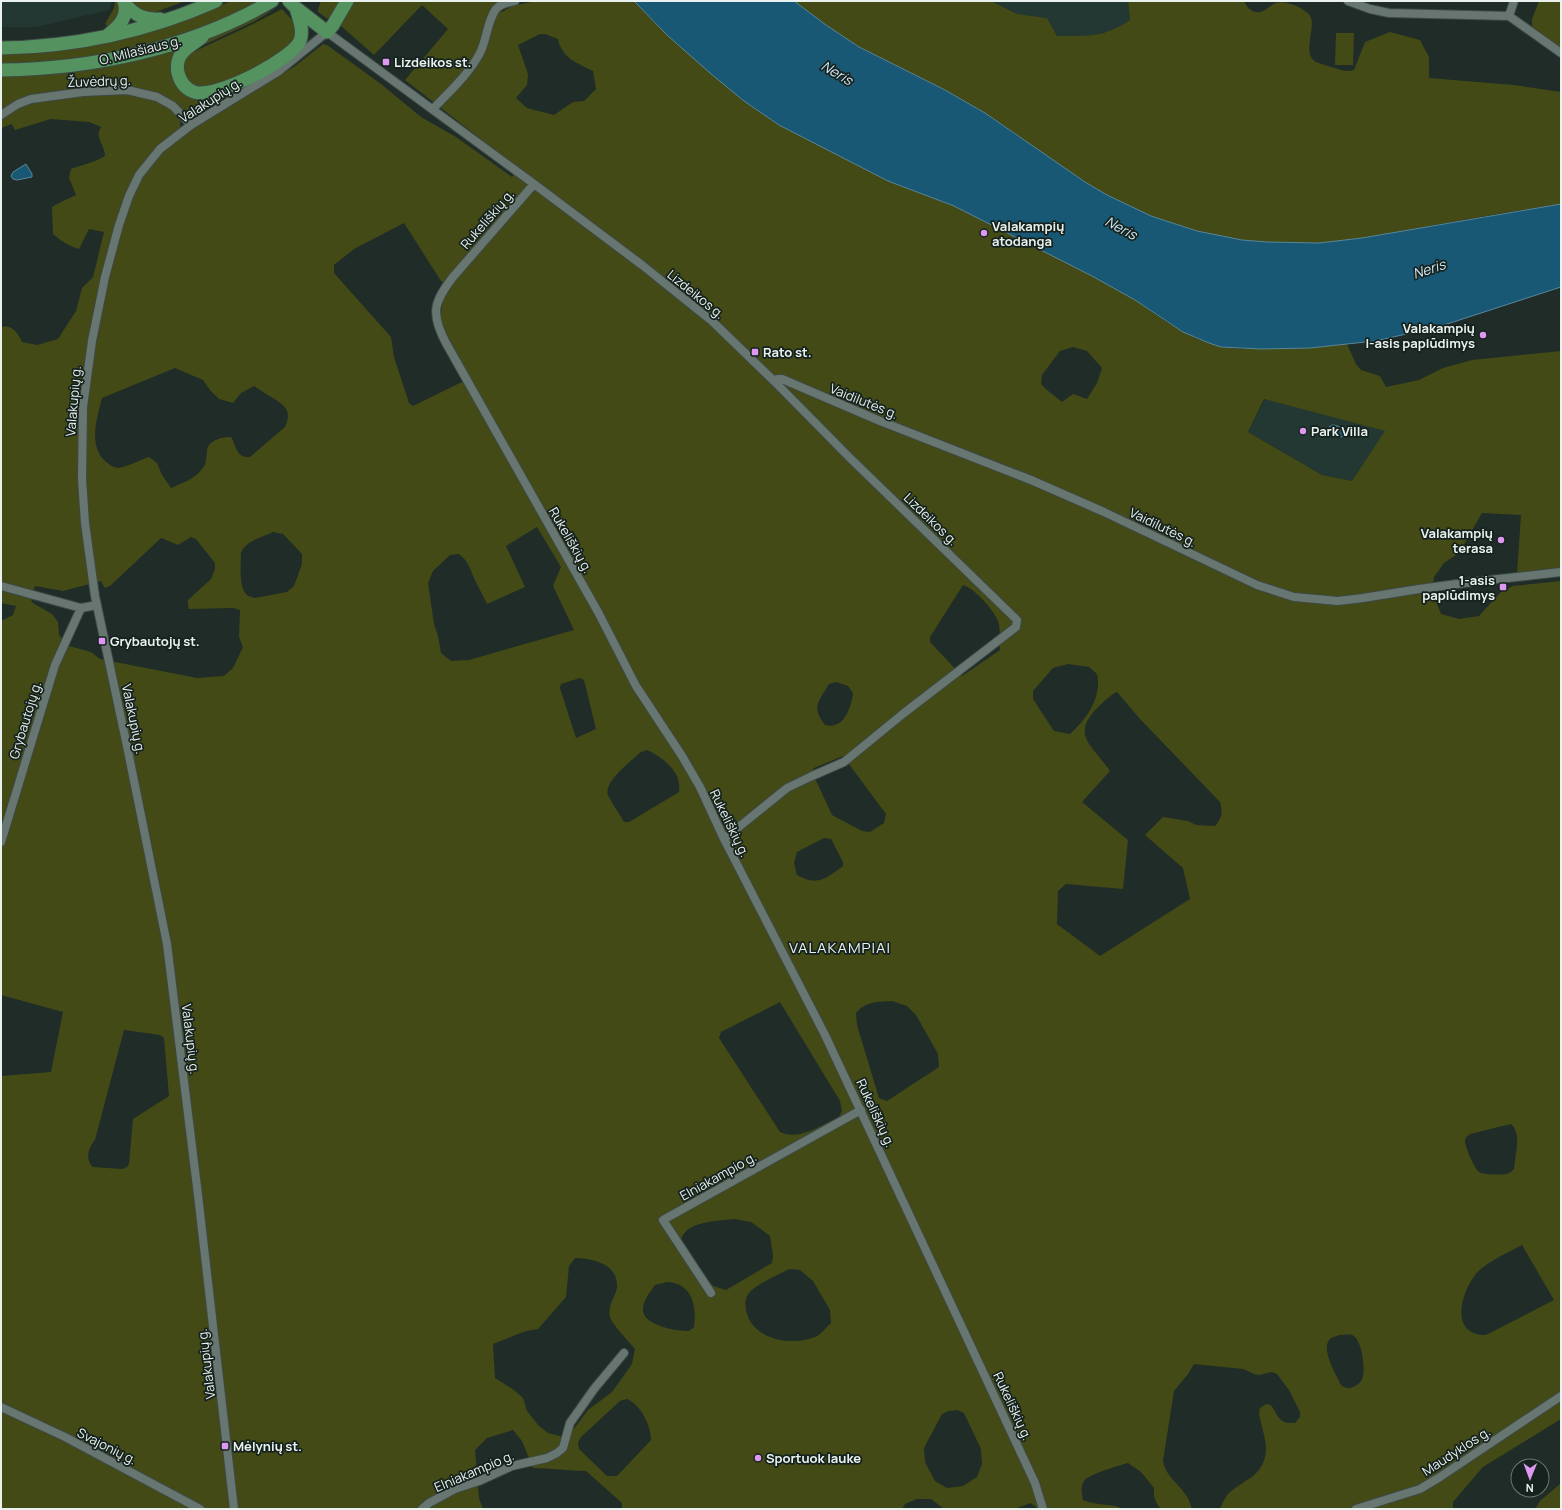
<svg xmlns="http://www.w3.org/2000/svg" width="1562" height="1510" viewBox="0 0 1562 1510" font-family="Manrope,sans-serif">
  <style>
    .built { fill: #233832 }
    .green { fill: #434a15; fill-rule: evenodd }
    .water { fill: #195874; stroke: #588699 }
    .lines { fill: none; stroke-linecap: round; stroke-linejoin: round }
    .minor-casing { stroke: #3e4946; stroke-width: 10 }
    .primary-casing { stroke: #3e4946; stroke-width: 15 }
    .minor { stroke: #677671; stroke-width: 8 }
    .primary { stroke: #54935f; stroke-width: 13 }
    .poi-dot { fill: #de98f2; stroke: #15221e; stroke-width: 1.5 }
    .labels { text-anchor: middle; stroke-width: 3.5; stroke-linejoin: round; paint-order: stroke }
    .street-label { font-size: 13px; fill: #eaf2ef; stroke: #15221e }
    .poi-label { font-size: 13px; font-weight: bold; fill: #eaf2ef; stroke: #15221e; text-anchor: start }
    .water-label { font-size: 14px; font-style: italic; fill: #cee6f3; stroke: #15221e }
    .quarter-label { font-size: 15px; letter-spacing: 1px; fill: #eaf2ef; stroke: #15221e }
  </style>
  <rect width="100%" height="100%" fill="#1f2c28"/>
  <path class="built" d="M1,1h111l-3,9 -73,17h-35z
    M991,1h137l2,19 -15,10 -26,6h-32l-10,-18 -30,-4z
    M1265,399l121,32 -34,50 -30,-6 -74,-43z"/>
  <path class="green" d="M115,1h5l2,8 -11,16 -4,1 -2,-2 9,-16z
    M129,1h56l-32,12h-8z
    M231,1h31l-63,28 -41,14 -78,16 -79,6v-12l144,-20 50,-17z
    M321,1h21l-10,21 -14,-10v-3z
    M353,1h144l5,11 10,-6 24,-5h98l20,21 90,79 35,24 109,56 66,25 138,70 43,24 33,23 27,15 26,9 21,2 68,-1 37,-4 9,20 5,6 19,6 6,11 33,-7 24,-12 29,-8 89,-9v219l-44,4 4,-59 -39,-2 -23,40 -15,10 -10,14 -2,14 9,23 18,5 20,-3 22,-24 12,-6 48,-5v838l-78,48 -30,35v7h-233c2,-5 5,-12 9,-16 15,-14 35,-16 37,-43 0,-10 -5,-26 -7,-36l1,-6 6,-4 5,1c8,12 8,19 24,18l5,-6v-5l-11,-22 -12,-16 -5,-2 -13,3 -5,-1 -11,-5 -49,-5 -6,10 -14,17 -11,70c4,21 24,25 29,48h-31c-6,-7 -8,-13 -7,-21l-13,-16 -13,-9c-10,3 -39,11 -44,18 -4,6 -2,13 -1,19 11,5 24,4 36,7l1,2h-82l-7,-6 -17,6h-70l-13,-10h-14l-12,5 -3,5h-280v-6l-36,-32c-18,0 -35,-3 -53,-3l-11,-27 -9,-11 -26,8 -12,12 4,48 4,11h-482v-433l50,-4 12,-60 -62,-17v-374l12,-6 3,-9 -15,-3v-276c11,-3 17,6 21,15l15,3 21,-6 18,-28 6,-23 11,-11 11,-45 -15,-3 -10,20c-10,-3 -18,-8 -26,-15l-1,-27 7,-4 17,-8 -7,-17 2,-9c10,-4 25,-7 34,-13 0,-11 -11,-19 -4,-29l-12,-5 -38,-3 -36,11 -3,-6 -11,4v-53l179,-29 3,44 74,-11 -61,38c-12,-2 -20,-12 -30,-19 -9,-6 -20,-8 -31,-9 15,10 49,17 45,39l-20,15 4,8 24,-19 106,-65 29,-23 4,1 54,39 40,33 35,20 56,40 6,-9 -113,-88 43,-51 -26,-24 -48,50 -33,-29v-3zM540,34h5l13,5c3,18 20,25 35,32l3,18 -12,12 -11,1 -19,13 -27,-7 -11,-10 11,-13 1,-11 -10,-29zM404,223l37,58 11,5 -9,14 -3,21 30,57 -57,28 -4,-3 -15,-46 -3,-20 -57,-64v-8l20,-16zM1073,347l14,4 15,17 -5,15 -10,16 -14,-5 -11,8 -15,-12 -6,-6 1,-9 18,-24zM175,368l28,12 7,10 9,9 14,4 8,-10 13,-7c7,4 13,9 19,12 13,8 19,14 12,29l-35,30c-14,1 -13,-10 -19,-20 -9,0 -23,3 -24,14 -1,6 0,13 -5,18 -7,10 -20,14 -31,19l-9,-13 -5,-12 -8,-6c-8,3 -23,10 -30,11 -6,0 -10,-4 -14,-7 -17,-16 -8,-43 -3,-63zM1264,399l121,32 -33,50 -30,-6 -74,-43zM537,527l24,40 -8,19 21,44 -105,30 -18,1 -10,-8 -3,-17 -4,-12 -6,-41 5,-12 17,-16 9,-1c9,7 11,14 15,24 4,9 9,17 13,26l38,-17 -19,-41zM273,532l10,2 19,20v10l-8,22 -7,6 -32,6 -7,-2c-10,-8 -7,-31 -7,-43 4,-12 22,-16 32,-21zM191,537l5,2 19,24v6l-4,10 -23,21v5l1,4 44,-1 7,2 -1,27 4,10 -10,21 -9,8 -27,2 -97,-19 -9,-7 -22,-6 -10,-11 -1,-13 -6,-8 -19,-11 -2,-3 4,-14 28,5 38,-10 4,7 5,-2 51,-48 17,7zM963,585c11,3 31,25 35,36 3,8 1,20 2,29l-38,26 -32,-34v-5zM1068,664l21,3 8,7c5,23 -10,45 -27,60l-16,-3 -21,-32v-8l20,-23zM580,678l4,2 12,49 -20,9 -16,-50 1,-4zM836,682l12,4 5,7c-2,15 -9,37 -28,32 -14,-19 -7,-22 4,-41zM1117,692l23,27 80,83c3,11 2,15 -5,24l-19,-1 -8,-4 -25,-4 -18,18 38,33 7,31 -90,57 -43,-32 1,-33 8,-7 57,5 5,-49 -46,-38 28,-31c-5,-8 -22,-26 -24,-33 -7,-17 16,-35 27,-44zM647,750c17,8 35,22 32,42l-50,30h-5c-5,-9 -12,-18 -16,-27 -5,-13 24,-35 33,-43zM843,756l43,58 -2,9 -14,9 -8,-1 -30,-16 -20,-43 2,-4zM824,838l7,1 12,23v4c-17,12 -25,21 -46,9l-3,-12 3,-11zM892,1001l15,5 9,9 22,39 1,13 -52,34 -8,-3 -22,-73 -1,-12c10,-12 21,-11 36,-12zM780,1002l60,99 2,10 -3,6c-18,8 -39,24 -59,15l-61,-94 2,-6zM124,1030l36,5 4,3 5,58 -36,23 -4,45 -2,3 -5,2 -29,-2c-8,-7 -5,-19 2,-27zM1511,1124c11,10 4,31 3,45 -2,2 -4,4 -7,5 -6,1 -23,1 -28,-2 -5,-4 -14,-26 -14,-31 0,-4 3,-5 5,-7zM734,1219l17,3 19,14 3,19 -1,8 -46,27 -13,-4 -32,-41c-2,-24 37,-24 53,-26zM1522,1245l32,55 -68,35c-36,0 -26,-40 -11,-60 9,-12 34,-23 47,-30zM575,1258c17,0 42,6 42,27 1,9 -10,18 -7,32 1,6 20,26 25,32l-3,15 -20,28 -24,18 -18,24 -6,3 -16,-4 -9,-7 -12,-15 -4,-13 -9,-8 -19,-12 -2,-34 33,-13 12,-2 28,-32 3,-31zM789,1269l11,1 13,11 17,29 1,13c-5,4 -10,12 -16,14 -24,10 -64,2 -69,-27 -1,-6 -1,-12 3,-17 10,-11 28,-17 40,-24zM667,1282c25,1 30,24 27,45l-5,4c-12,0 -44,-5 -46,-20 -1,-9 7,-19 12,-26zM1339,1335c4,0 10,-1 13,0 10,4 13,32 11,41 -1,5 -4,8 -8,10 -5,3 -9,3 -14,-1 -5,-11 -22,-38 -10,-47 2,-1 6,-2 8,-3zM627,1399c14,6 24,27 24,41l-34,36h-10l-28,-27 -1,-7 3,-5 39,-36zM957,1410l7,3 17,36 1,15 -5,13 -14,9 -16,2 -12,-7 -10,-19 -1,-14 18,-34 7,-3z
    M794,1h197l26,13 30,4 10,18c30,0 46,2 73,-16l-2,-19h116c3,8 11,14 19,10 5,-2 9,-7 13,-8 9,-3 29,5 34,13 7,10 -9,38 6,46 4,2 10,3 15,5 8,2 15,6 23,3l11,-28 25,-10 30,8 9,17v21l85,7 47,7v112c-50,7 -99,17 -149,25 -30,6 -60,12 -91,14 -73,5 -150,-13 -214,-48 -43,-23 -81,-56 -122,-82 -40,-26 -84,-43 -126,-66 -23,-13 -44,-30 -65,-46z
    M1539,1h22v48l-29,-23v-7z
    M275,9l-22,13 -58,27 -3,-2z
    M282,9l13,14v16l-17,16 -53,29 -27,5 -14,-12 -1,-16 8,-8 58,-27z
    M1336,33h18l-1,32h-18z
    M1561,1483v26h-26l5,-8z"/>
  <path class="water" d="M634,1h160l32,24 33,22 86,43 40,23 100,69 22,13 44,21 46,15 45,9 25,2 52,1 43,-5 199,-34v83l-123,40 -63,14 -65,7 -49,1 -40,-2 -12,-4 -26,-11 -48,-32 -43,-24 -138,-70 -66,-25 -109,-56 -35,-24 -34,-28 -43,-38z
    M26,164l6,10v3l-15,3 -4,-1 -2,-3 2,-4z
    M1332,425c6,0 13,4 13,10l-4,2c-4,-1 -6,-4 -10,-6l-2,-4z"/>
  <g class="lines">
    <defs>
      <path id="minor" d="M1348,1l22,8 19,4 120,3
        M1509,16l52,37
        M1509,16l5,-15
        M433,109c16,-17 36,-35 47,-56 7,-14 7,-32 16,-44 5,-6 12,-6 19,-8
        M1,115l17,-11 13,-5 52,-7 44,-2 30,7 16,9 18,19
        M534,184l-81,93c-19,25 -23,36 -7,66l152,269 38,74 46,70 18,31 24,52 101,196 210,448 8,26
        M774,381l3,-2h5l98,42 151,59 73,32 153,73 37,12 44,4 25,-3 56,-9 53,-7 89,-10
        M1,586l80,22 16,-3
        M1,842l54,-177 26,-57
        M711,1293l-48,-73 198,-110
        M1,1407l64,30 135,72
        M234,1509l-36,-314 -31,-251 -39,-193 -33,-155 -4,-29 -6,-44 -3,-44 1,-72 9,-66 13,-64 14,-52 10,-29 10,-21 21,-26 31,-24 88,-54 48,-39 207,152 108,81 71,57 61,59 76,77 167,162 -1,7 -112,86 -60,49 -32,14 -25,12 -63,51
        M422,1509l7,-6 26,-14 24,-8 33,-15 35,-8 10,-5 6,-5 7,-25 24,-34 30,-36
        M1356,1509l64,-20 20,-12 121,-81"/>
      <path id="primary" d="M289,1l7,7 31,24 6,-7 14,-24
        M126,5c10,11 19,15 34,14
        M108,35c11,-9 21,-18 16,-34
        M202,37c-6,5 -14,9 -19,15 -11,12 -5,34 11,40 20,8 97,-32 106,-51 4,-11 -1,-22 -4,-33
        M1,48c75,-1 147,-17 215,-47
        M1,70c93,-1 190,-22 271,-69"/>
    </defs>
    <use href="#minor" class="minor-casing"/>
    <use href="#primary" class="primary-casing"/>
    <use href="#minor" class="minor"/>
    <use href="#primary" class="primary"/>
  </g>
  <g class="poi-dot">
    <rect x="382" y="58" width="8" height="8" rx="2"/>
    <circle cx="984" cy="233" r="4"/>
    <circle cx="1483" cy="335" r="4"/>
    <rect x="751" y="348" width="8" height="8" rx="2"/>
    <circle cx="1303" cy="431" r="4"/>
    <circle cx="1501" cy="540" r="4"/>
    <rect x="1499" y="583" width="8" height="8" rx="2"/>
    <rect x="98" y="637" width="8" height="8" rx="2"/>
    <rect x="221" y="1442" width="8" height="8" rx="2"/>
    <circle cx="758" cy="1458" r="4"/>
  </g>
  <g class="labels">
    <g class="street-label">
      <text transform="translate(140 50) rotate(-14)" y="5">O. Milašiaus g.</text>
      <text transform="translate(99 81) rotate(-2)" y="5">Žuvėdrų g.</text>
      <text transform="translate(210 100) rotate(-33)" y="5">Valakupių g.</text>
      <text transform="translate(487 219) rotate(-49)" y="5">Rukeliškių g.</text>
      <text transform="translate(696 294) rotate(39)" y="5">Lizdeikos g.</text>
      <text transform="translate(73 401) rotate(-85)" y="5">Valakupių g.</text>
      <text transform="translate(864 401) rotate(22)" y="5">Vaidilutės g.</text>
      <text transform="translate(931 519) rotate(44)" y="5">Lizdeikos g.</text>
      <text transform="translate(1163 527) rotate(26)" y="5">Vaidilutės g.</text>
      <text transform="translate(571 540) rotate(60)" y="5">Rukeliškių g.</text>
      <text transform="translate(134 719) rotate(78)" y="5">Valakupių g.</text>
      <text transform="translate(25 720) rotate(-73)" y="5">Grybautojų g.</text>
      <text transform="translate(730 823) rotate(64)" y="5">Rukeliškių g.</text>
      <text transform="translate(191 1039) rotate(83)" y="5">Valakupių g.</text>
      <text transform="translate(876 1113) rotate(65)" y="5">Rukeliškių g.</text>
      <text transform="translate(718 1176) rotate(-29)" y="5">Elniakampio g.</text>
      <text transform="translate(206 1364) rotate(-97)" y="5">Valakupių g.</text>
      <text transform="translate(1013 1406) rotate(65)" y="5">Rukeliškių g.</text>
      <text transform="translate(107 1446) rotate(27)" y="5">Svajonių g.</text>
      <text transform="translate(1456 1451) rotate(-33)" y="5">Maudyklos g.</text>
      <text transform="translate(474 1471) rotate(-23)" y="5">Elniakampio g.</text>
    </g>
    <g class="poi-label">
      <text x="394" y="67">Lizdeikos st.</text>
      <text x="992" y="231">Valakampių<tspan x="992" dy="15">atodanga</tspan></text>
      <text x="1475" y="333" text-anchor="end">Valakampių<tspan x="1475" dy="15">I-asis paplūdimys</tspan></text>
      <text x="763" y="357">Rato st.</text>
      <text x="1311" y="436">Park Villa</text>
      <text x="1493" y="538" text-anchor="end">Valakampių<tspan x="1493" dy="15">terasa</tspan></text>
      <text x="1495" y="585" text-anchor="end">1-asis<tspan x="1495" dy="15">paplūdimys</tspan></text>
      <text x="110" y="646">Grybautojų st.</text>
      <text x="233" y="1451">Mėlynių st.</text>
      <text x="766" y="1463">Sportuok lauke</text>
    </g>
    <g class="water-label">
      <text transform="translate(837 73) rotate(31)" y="5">Neris</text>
      <text transform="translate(1121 228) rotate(28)" y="5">Neris</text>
      <text transform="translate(1429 269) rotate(-18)" y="5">Neris</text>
    </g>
    <g class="quarter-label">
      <text x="840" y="953">VALAKAMPIAI</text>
    </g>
  </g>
  <rect width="1562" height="1510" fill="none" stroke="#eaf2ef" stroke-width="4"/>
  <g transform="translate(1530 1478) rotate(181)"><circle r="19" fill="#15221e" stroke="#6a7572"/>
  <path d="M0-3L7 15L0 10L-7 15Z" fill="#de98f2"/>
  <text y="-6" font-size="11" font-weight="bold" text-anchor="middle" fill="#eaf2ef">N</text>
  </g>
</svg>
